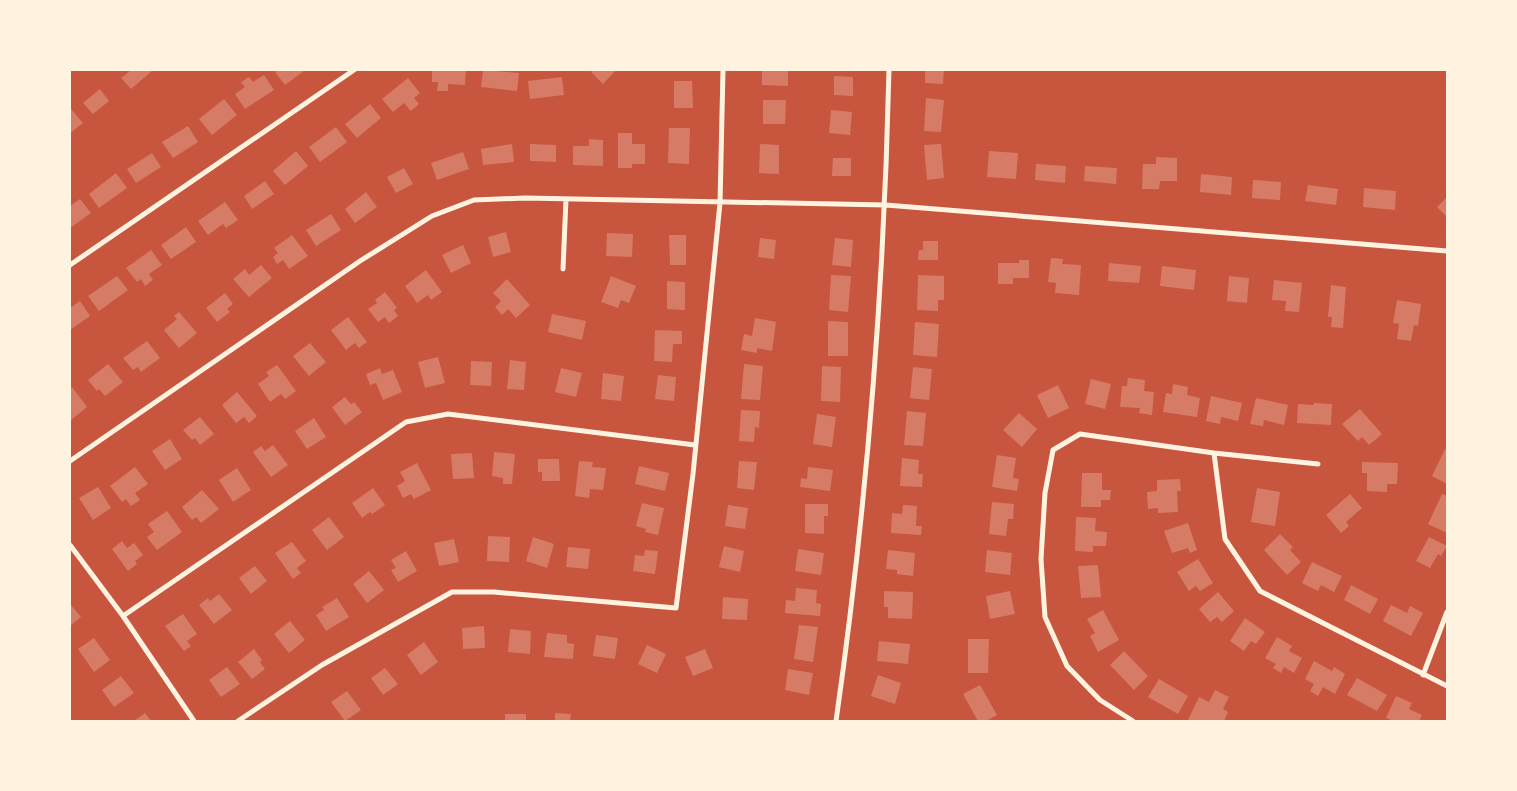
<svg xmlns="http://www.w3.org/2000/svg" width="1517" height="791" viewBox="0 0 1517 791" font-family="'Noto Serif',serif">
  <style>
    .building { fill: #d67c66 }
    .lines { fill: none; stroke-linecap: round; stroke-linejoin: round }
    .minor { stroke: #fff3e0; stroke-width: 5 }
  </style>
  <rect width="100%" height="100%" fill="#c8553d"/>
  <path class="building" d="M131,70h22l-22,19 -10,-11z
    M277,70h28l-20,15 -10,-13z
    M432,70h34l-1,15 -17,-1v7h-11l1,-9h-6z
    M483,70l36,3 -2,18 -36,-4z
    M593,70h23l-13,14 -12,-12z
    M762,70h26v16l-26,-1z
    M925,70h19l-1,14 -18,-1z
    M264,75l10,15 -29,19 -10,-15 10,-7 -4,-5 8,-5 4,5z
    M834,76l19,1v19l-19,-1z
    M562,77l2,18 -34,4 -2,-18z
    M408,78l12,15 -6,5 5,6 -8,7 -7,-8 -11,9 -11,-13z
    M674,81h18l1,27h-19z
    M100,89l9,12 -16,13 -10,-11z
    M926,98l18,2 -3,32 -17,-1z
    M224,99l13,16 -25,20 -13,-16z
    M763,100h23l-1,24h-22z
    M370,104l11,14 -24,20 -12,-14z
    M71,109l12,14 -13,10v-23z
    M831,110l21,2 -2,23 -21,-2z
    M188,126l10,16 -25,16 -11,-16z
    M336,127l11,15 -27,20 -11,-15z
    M669,128h21l-1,36 -21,-1z
    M618,133h14v11h13v20h-13v4h-14z
    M589,139l14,1v26l-30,-1v-19h16z
    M512,144l2,18 -31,3 -2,-16z
    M530,144l26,1v17l-26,-1z
    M760,144l19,1v29l-20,-1z
    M941,144l3,34 -17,2 -3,-35z
    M296,151l12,15 -23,19 -12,-14z
    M989,151l29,2 -2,26 -29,-2z
    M463,152l6,17 -32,11 -6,-17z
    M152,153l9,14 -25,16 -9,-14z
    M1156,157l21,1v23h-17l-1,8h-17l1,-25h13z
    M833,158h18v18h-19z
    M1036,164l30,2 -1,17 -30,-3z
    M1085,166l32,2 -1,16 -32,-3z
    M404,168l9,16 -17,9 -9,-16z
    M116,173l11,15 -28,20 -10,-14z
    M1201,174l31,3 -1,18 -31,-3z
    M1253,180l28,2 -1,18 -28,-2z
    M265,181l9,13 -22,15 -8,-13z
    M1308,185l30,4 -2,16 -31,-4z
    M1364,188l32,3 -1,19 -32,-3z
    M366,192l11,15 -22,16 -10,-14z
    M1447,197v20l-10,-10z
    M80,199l11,14 -21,15v-22z
    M225,202l13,18 -12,8 -3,-4 -15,11 -10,-14z
    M331,214l10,16 -25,16 -10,-16z
    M186,227l10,15 -25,17 -10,-14z
    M506,232l5,20 -18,5 -5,-20z
    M607,233l26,1 -1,23 -26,-1z
    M292,235l16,21 -19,13 -6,-9 -6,4 -4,-7 5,-4 -4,-5z
    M669,235h17v30h-16z
    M760,238l16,2 -2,19 -16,-2z
    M835,238l18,2 -2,27 -19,-2z
    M923,241h15v19h-20l1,-10h4z
    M463,245l8,18 -20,10 -9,-18z
    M151,250l11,15 -13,9 4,6 -8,6 -4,-7 -4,3 -11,-14z
    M1051,258l12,1 -1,5 19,1 -2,30 -24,-2 1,-10 -8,-1z
    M1019,260h10v18h-16v6h-15v-21h21z
    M1109,263l32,3 -2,17 -31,-2z
    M261,265l11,13 -23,19 -16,-18 12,-10 4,6z
    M1162,266l34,4 -2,20 -34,-4z
    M426,270l16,22 -11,8 -3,-5 -11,8 -12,-17z
    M831,275l20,1 -3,36 -19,-2z
    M918,275l26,1v24h-6v11l-21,-1z
    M117,276l11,14 -29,21 -11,-15z
    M611,276l25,10 -7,17 -8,-3 -3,8 -17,-6z
    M1229,276l20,2 -2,25 -20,-2z
    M507,279l23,26 -14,13 -8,-9 -6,6 -7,-8 6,-6 -8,-8z
    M1274,280l28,3 -3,29 -14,-1 1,-10 -14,-1z
    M667,281l18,1v28l-18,-1z
    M1331,285l15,2 -3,41 -12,-1 1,-10h-4z
    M385,292l12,16 -3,2 4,6 -9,7 -4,-6 -7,5 -10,-13 9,-6 -2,-3z
    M225,293l8,11 -6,5 3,3 -13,10 -11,-14z
    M1397,300l24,4 -3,22 -4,-1 -3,16 -14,-2 2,-15 -6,-1z
    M80,301l10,15 -20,14v-22z
    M179,312l18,21 -18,15 -15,-18 13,-11 -3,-3z
    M552,314l34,7 -4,19 -34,-8z
    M348,317l19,25 -8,6 -4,-5 -9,7 -15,-20z
    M755,318l21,4 -4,29 -15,-3v5l-16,-3 3,-16 8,2z
    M828,321l20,1v34h-20z
    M915,322l24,2 -2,33 -24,-2z
    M655,330l27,1v13h-9l-1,18 -18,-1z
    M147,341l13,17 -19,14 -3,-5 -5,3 -10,-12z
    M310,343l16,19 -17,14 -16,-20z
    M438,357l7,26 -20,5 -7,-26z
    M510,360l16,2 -2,28 -17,-1z
    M471,361l21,1 -1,24 -21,-1z
    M108,364l15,18 -18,14 -6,-7 -2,2 -9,-11z
    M744,364l19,2 -3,34 -19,-1z
    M277,365l19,26 -11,8 -4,-5 -11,8 -12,-18 11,-8 -3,-4z
    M822,366l19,1 -1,35 -19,-1z
    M913,367l19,2 -3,31 -19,-2z
    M380,368l2,6 11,-4 9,22 -19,8 -7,-17 -6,2 -4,-11z
    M561,368l21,5 -6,24 -21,-5z
    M603,373l21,3 -3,25 -20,-2z
    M658,375l18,2 -2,24 -19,-2z
    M1128,378l17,2 -1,11 10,1 -2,23 -13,-2 1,-5 -20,-1 2,-21h5z
    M1091,379l20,5 -6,25 -20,-5z
    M1173,384l15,3 -1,8 13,3 -3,19 -34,-5 3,-19 6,1z
    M1058,385l11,23 -21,10 -11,-23z
    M72,387l15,20 -17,14v-32z
    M237,392l20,24 -8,7 -5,-6 -8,6 -14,-18z
    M1211,396l31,7 -4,18 -17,-4 -1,7 -14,-3z
    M345,397l6,7 3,-2 8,10 -17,13 -13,-18z
    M1256,398l32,7 -4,20 -20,-5 -1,6 -13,-2z
    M1314,403l18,1 -1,21 -34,-2 1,-19 15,1z
    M1360,409l22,25 -13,11 -7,-8 -4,4 -16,-17z
    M741,410l19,1 -1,17 -4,-1 -1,15 -15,-1z
    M907,411l19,2 -3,33 -19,-1z
    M1019,413l18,16 -15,18 -19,-17z
    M817,414l19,3 -4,30 -19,-3z
    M200,417l14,17 -14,11 -5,-7 -3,2 -9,-10z
    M314,418l12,19 -19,12 -12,-18z
    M170,439l12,20 -17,11 -13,-19z
    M273,445l15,20 -17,12 -18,-25 8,-6 4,5z
    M1445,449l2,1v34l-15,-8z
    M494,452l21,2 -3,30h-9v-6l-11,-2z
    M472,453l2,25 -21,1 -2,-25z
    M997,455l19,3 -3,20 6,1 -2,12 -25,-4z
    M902,458l17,2 -1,14h5l-1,13 -22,-1z
    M538,459h21l1,22h-18v-9h-4z
    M579,461l14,1 -1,5 14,1 -3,22 -13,-1 -1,9 -14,-2z
    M739,461l18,1 -3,28 -17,-2z
    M1362,462l36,1 -1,21h-10v8l-20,-1v-18h-5z
    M417,463l14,27 -17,9 -3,-5 -8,4 -6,-12 8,-5 -5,-9z
    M639,466l30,7 -4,18 -30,-7z
    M135,467l13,17 -13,9 5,7 -9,6 -5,-7 -4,3 -12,-16z
    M808,467l25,3 -3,21 -30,-4 1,-9 6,1z
    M237,468l14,22 -18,12 -14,-22z
    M1082,473h20v17h9l-1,10h-9v7h-20z
    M1180,479l1,12h-4l1,21 -20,1v-5l-10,1 -1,-17 10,-1v-11z
    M98,487l13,21 -18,12 -14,-22z
    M373,488l12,17 -13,9 -2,-2 -8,6 -10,-15z
    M1257,488l23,4 -5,34 -24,-4z
    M202,490l17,19 -18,14 -5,-6 -4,3 -10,-13z
    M1350,494l12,14 -16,14 3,4 -8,7 -15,-18z
    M1442,494l5,2v37l-19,-9z
    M992,502l22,2 -1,15h-5l-2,17 -17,-2z
    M642,503l22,5 -6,27 -13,-3 1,-3 -10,-3z
    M805,504h23v12h-4v18l-19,-1z
    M728,505l20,3 -3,21 -20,-3z
    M903,505l14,1 -1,20h6l-1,9 -30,-2 1,-20 10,1z
    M167,511l15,21 -25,18 -10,-13 7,-5 -6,-8z
    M329,517l15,20 -17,13 -15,-20z
    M1076,517l20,1 -1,13 12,1 -1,14h-13v6l-18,-1z
    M1188,523l9,27 -7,3 -2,-5 -16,5 -8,-22z
    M1280,534l13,13 -3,3 11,12 -14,13 -23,-25z
    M488,536l22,1 -1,25 -22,-1z
    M533,537l21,7 -7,24 -21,-7z
    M1429,537l18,9 -6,10 -3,-2 -8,14 -14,-7z
    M454,539l5,23 -20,4 -5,-23z
    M122,541l5,7 7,-5 9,12 -8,6 2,3 -9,7 -16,-22z
    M292,542l14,19 -9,7 4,5 -8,6 -18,-26z
    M724,546l20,5 -4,21 -21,-5z
    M568,547l22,2 -2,20 -22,-2z
    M798,549l26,4 -3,22 -26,-4z
    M645,550l13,1 -3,23 -22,-3 2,-16 9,1z
    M888,550l27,3 -2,23 -16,-2v-4l-11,-1z
    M987,550l25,3 -2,22 -25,-3z
    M406,551l11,20 -19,11 -7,-12 5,-2 -5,-8z
    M1198,559l15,24 -13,8 -4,-5 -7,5 -12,-19z
    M1312,562l30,14 -8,16 -13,-7 -3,6 -16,-8z
    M1098,565l3,32 -20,1 -3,-32z
    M255,566l12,15 -16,13 -12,-16z
    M369,571l15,19 -17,13 -14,-19z
    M1351,585l27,14 -8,15 -26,-14z
    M796,588l21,2 -1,13 5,1 -1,12 -35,-3 1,-13 9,1z
    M884,591l29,1 -1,27 -24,-1v-11h-4z
    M1010,591l5,23 -25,5 -4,-23z
    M1218,592l16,19 -12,11 -5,-5 -7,5 -11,-13z
    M219,594l13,16 -18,14 -15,-19 9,-7 2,3z
    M723,597l25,2 -1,21 -25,-1z
    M337,598l12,19 -23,14 -10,-16 8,-5 -2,-3z
    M70,604l11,13 -11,9z
    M1391,605l16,8 3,-7 13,7 -12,23 -28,-15z
    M1103,610l16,30 -21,12 -8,-16 5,-3 -8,-14z
    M183,614l14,20 -10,7 4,5 -7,5 -19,-25z
    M1245,618l20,14 -9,12 -5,-3 -7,10 -14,-10z
    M290,621l15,19 -16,13 -15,-19z
    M799,625l19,2 -5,35 -19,-3z
    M484,626l1,22 -22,1 -1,-21z
    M510,629l21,2 -1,23 -22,-2z
    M547,633l20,2v8l7,1 -1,15 -29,-2z
    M596,635l22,3 -3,21 -22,-3z
    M1277,637l15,9 -3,5 13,7 -8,15 -10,-6 -3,6 -8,-5 3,-4 -11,-6z
    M94,638l16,22 -16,12 -16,-23z
    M968,639h21l-1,34h-20z
    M879,641l31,3 -2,20 -31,-3z
    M424,642l14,20 -17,13 -14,-20z
    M647,645l19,9 -9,19 -19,-9z
    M254,649l8,11 -2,2 5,7 -13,10 -14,-17z
    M705,649l8,19 -20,8 -8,-19z
    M1124,651l24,25 -14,14 -24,-25z
    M1314,661l18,10 2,-4 11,7 -10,20 -12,-7 -5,9 -8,-5 4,-7 -9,-5z
    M227,667l13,17 -19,13 -12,-17z
    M385,668l13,16 -15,11 -12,-17z
    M788,669l25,4 -4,22 -24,-5z
    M878,675l23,8 -6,21 -24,-8z
    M121,676l13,17 -20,14 -12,-17z
    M1357,678l30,17 -10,16 -30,-16z
    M1159,679l29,17 -10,18 -30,-17z
    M980,685l17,30 -11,6h-8l-15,-27z
    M1215,690l14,7 -6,12 5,3 -4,9 -36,-1 11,-23 10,5z
    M347,691l14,19 -16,11 -14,-19z
    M1396,696l16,7 -3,6 13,6 -3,6h-25l-8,-3z
    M145,713l6,8h-17z
    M555,713l16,1 -1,7h-15z
    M505,714h21v7h-21z"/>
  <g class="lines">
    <path class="minor" d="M70,265l284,-195
      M563,269l3,-70
      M1214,453l11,86 35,52 187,95
      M70,461l290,-200 72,-45 42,-16 51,-2 361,7 561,46
      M70,545l53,71 71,105
      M123,616l283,-194 42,-8 247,31
      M1423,675l24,-63
      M238,721l84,-56 130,-73h42l182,16 17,-134 27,-271 3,-133
      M836,721c31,-216 48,-433 53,-651
      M1133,721l-33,-21 -33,-34 -22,-49 -4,-58 4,-66 8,-43 27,-16 134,19 104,11"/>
  </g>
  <rect width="1517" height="791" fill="none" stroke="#fff3e0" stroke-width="142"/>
</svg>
